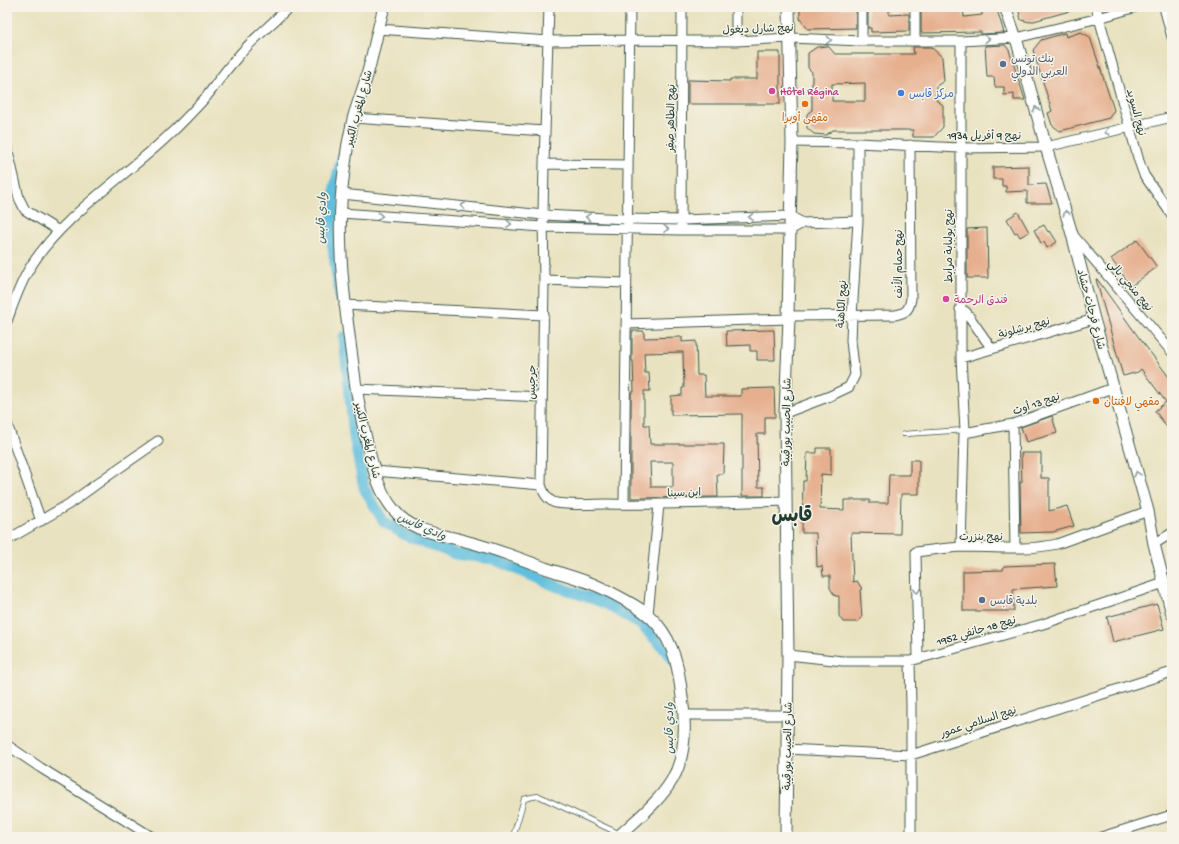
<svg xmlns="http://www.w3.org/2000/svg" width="1179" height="844" viewBox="0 0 1179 844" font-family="'Gochi Hand','Playpen Sans Arabic',sans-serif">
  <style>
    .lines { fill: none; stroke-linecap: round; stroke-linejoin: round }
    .canal { stroke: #60bfde; stroke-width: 11 }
    .building { fill: #e6af8e; fill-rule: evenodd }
    .service-casing { stroke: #3d5649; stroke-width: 6 }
    .minor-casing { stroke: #3d5649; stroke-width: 11 }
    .tertiary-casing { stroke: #3d5649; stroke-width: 13 }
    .service { stroke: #fff; stroke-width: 4.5 }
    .minor { stroke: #fff; stroke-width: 9 }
    .tertiary { stroke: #fff; stroke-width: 11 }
    .oneway { stroke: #8f9e9a }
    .service-dot { fill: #5c6f8a; stroke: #f7f3e8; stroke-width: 1.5 }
    .hotel-dot { fill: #d1479c; stroke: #f7f3e8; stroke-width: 1.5 }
    .shop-dot { fill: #3f7fe0; stroke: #f7f3e8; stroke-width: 1.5 }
    .food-dot { fill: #e8710a; stroke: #f7f3e8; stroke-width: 1.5 }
    .labels { text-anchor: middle; stroke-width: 3; stroke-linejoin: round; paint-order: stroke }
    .street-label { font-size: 11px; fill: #1f3d34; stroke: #f7f3e8 }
    .service-label { font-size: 11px; fill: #4e5e75; stroke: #f7f3e8; text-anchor: start }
    .hotel-label { font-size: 11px; fill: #b23c85; stroke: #f7f3e8; text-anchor: start }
    .shop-label { font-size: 11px; fill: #366cbe; stroke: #f7f3e8; text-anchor: start }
    .food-label { font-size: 11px; fill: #c56008; stroke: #f7f3e8 }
    .water-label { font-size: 12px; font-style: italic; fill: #2f5e5e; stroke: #f7f3e8 }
    .town-label { font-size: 19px; font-weight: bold; fill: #1f3d34; stroke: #f7f3e8 }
  </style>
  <rect width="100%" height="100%" fill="#f7f3e8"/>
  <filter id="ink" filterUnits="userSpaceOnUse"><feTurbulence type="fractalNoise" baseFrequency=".025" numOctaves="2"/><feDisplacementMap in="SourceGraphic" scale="8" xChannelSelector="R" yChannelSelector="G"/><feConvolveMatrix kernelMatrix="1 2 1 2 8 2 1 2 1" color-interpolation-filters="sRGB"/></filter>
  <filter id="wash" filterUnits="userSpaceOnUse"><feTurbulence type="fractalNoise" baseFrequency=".012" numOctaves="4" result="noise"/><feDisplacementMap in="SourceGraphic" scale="16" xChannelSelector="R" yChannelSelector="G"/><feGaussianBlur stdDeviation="0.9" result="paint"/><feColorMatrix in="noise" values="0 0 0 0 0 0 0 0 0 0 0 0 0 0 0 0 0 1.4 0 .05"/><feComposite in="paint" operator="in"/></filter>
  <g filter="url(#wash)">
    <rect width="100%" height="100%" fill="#e9e2c0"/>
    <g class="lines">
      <path class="canal" d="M340,298l-9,-64 4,-48 7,-29
        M344,337l10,100 10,51 20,34 23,14 48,18 38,5 60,26 52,18 36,22 20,20 14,17 1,3"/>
    </g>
    <g id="blocks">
      <path class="building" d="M800,7h37v1h19v20l-48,1 -8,-10z
        M868,7h21v8l20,-1v17l-38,1v-4h-3z
        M921,7h42l1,10 18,-2v-5h15l7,23 -23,1v-2l-60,1z
        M1018,7h59v2l-47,13 -9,-2z
        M1081,32l9,5 24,73 -5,8 -49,13 -8,-6 -4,-12 4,-2 -19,-61 8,-10 24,-7 1,4z
        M1005,45l4,5 16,50h-11v-6l-10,1v-8h-9l-1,-10h-7l-2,-31z
        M828,46l7,8h79l-1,-7h18l11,10 2,24 -8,5v14l7,5v22l-9,10h-21v-7h-80l-7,5 -12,-1 -7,-6v-14l5,-4v-38l-4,-4v-15l9,-6zM865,83v18h-33v-17z
        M757,52h23v52h-92v-24l42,1v-2h27z
        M1029,166v19l17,-1 6,19h-25v-12l-21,1v-6h-4v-7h-9v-12z
        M1018,212l11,20 -9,5 -3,-5 -2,1 -8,-14z
        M1044,225l4,7 2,-1 7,11 -10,6 -3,-6 -3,1 -7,-13z
        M987,228l1,50h-21v-49z
        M1137,240l20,27 -26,19 -20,-27z
        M1096,279h1l40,56 35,46v53l-17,-23 11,-9 -25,-33 -3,3 -15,4z
        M774,330l1,30h-18v-9h-7v-6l-23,1 -1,-15z
        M632,331h12v7l38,-1v5l14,-1 1,34h7l1,21h36v-7l33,-1 1,29h-10v17h-8l1,53h6v9h-22v-82l-71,1v-19l11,-1v-7h2l-1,-36 -39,1 1,20h4l1,18h-6v34h5l1,19h74l-1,30h-6l1,23 -87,1v-106h3l-1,-31h-1zM650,462h23v25h-22z
        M1052,416l5,17 -31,9 -5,-15z
        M817,448h14v27l-10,-1 -1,35 24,1v-10h26v3h18l1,-28h21v-15h9v34h-18l-1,40 -49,-1 2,49 4,-1 5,8 -2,1 2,28 -5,4h-14l-4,-6v-20h-4l-5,-8v-12h-7l-1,-10 -5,1 -1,-34h-14l1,-52h3l1,-28h10z
        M1021,453h20v25h8v33l18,-5 7,20 -21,6 -32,1 -1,-51h2z
        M1055,564l2,22 -44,3 1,22h-51v-40l40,-1 1,-4z
        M1157,604l7,25 -51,13 -6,-25z"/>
    </g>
  </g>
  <g filter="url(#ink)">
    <use href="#blocks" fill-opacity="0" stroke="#3d5649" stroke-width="1"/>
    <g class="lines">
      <defs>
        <path id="service" d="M904,434l61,-4
          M513,837l11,-38 8,-2 7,-1 81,38"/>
        <path id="minor" d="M549,7l-5,157 -1,51 1,65 -3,205c3,8 5,13 12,17 11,4 40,2 52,2 61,1 121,-1 181,-3
          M1096,7l43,154 5,14 28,40
          M1164,7l8,30
          M378,29l171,12 80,-1 107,1 54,-3 72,3h99l55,-3 83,-20 37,-11
          M736,41v-34
          M862,41v-34
          M915,41v-34
          M353,118l192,13
          M792,142l66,1 102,5 86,-1 126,-30
          M7,147l12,51 6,12 34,21
          M544,164l84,1
          M342,194l201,21 84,4 54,1 109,-4 13,7 55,-2
          M341,213l202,14 138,3h109l13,-7
          M681,226l1,-219
          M1073,235l99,117
          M544,280l82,3
          M344,305l200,10
          M960,309l6,3 26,37
          M788,316l107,-1c11,-2 14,-5 16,-16l-1,-154
          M7,321c7,-19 13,-38 24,-55 33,-52 94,-89 138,-131 13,-12 26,-26 38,-39 9,-12 18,-25 28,-36 16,-20 36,-35 54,-53
          M626,324l163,-5
          M961,358l133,-39
          M356,389l186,8
          M785,413l45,-17 19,-9 6,-12 -4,-34 1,-25 6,-95v-78
          M7,424l34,97
          M1013,424l2,124
          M964,433l49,-9 100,-36
          M374,471l167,14
          M624,504l6,-497
          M7,540l62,-36 40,-29 49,-34
          M1154,544l18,-11
          M961,547l3,-114 1,-3 -4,-72v-317
          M648,614l11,-109
          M788,655l55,6h67l133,-37 121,-41
          M918,659l-2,-107c15,-2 31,-4 46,-5 32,0 64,4 95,-3l91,-33
          M910,661l1,45v131
          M684,715h104
          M7,745l34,23 111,69
          M786,749l125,6 261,-83
          M1101,837l71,-22"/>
        <path id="tertiary" d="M384,7c-7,24 -11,48 -18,72 -4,13 -9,26 -13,40 -4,17 -7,34 -9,52 -9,65 0,129 9,194 3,26 8,52 14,78 6,24 11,48 27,67 17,22 47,24 71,31 28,7 54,17 80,27 17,6 34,10 50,17 10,4 19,9 28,14 13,7 25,14 34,25 18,21 22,47 25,73 4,27 4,59 -10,83 -13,22 -35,39 -54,57
          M1005,7l11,31 30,109 26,87 22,85 54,192 6,33 18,70
          M786,837l2,-182 -3,-242 4,-94 -1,-3 4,-174 -3,-135"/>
      </defs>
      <use href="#service" class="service-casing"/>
      <use href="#minor" class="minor-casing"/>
      <use href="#tertiary" class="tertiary-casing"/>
      <use href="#service" class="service"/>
      <use href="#minor" class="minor"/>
      <use href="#tertiary" class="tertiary"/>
    </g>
    <defs><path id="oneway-chevron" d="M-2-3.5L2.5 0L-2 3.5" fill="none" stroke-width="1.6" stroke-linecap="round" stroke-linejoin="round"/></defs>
    <g class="oneway">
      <use href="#oneway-chevron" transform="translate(987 39) rotate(-3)"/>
      <use href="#oneway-chevron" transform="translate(829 40) rotate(3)"/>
      <use href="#oneway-chevron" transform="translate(1036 109) rotate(-105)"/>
      <use href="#oneway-chevron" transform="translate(1107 132) rotate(166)"/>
      <use href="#oneway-chevron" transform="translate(463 206) rotate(-174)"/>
      <use href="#oneway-chevron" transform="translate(1066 213) rotate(-107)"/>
      <use href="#oneway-chevron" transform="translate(380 216) rotate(4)"/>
      <use href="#oneway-chevron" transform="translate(588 217) rotate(-177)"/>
      <use href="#oneway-chevron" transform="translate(751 217) rotate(178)"/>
      <use href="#oneway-chevron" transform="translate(509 224) rotate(4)"/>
      <use href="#oneway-chevron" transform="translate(666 229) rotate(1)"/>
      <use href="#oneway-chevron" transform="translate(1137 474) rotate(-106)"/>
      <use href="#oneway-chevron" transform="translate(917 591) rotate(89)"/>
    </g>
  </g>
  <g class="service-dot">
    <circle cx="1003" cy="64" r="4"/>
    <circle cx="982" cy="600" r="4"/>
  </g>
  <g class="hotel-dot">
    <circle cx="772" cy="91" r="4"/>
    <circle cx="946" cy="299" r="4"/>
  </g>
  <circle class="shop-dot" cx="901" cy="93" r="4"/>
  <g class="food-dot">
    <circle cx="805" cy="104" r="4"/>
    <circle cx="1096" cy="401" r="4"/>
  </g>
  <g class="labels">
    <g class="street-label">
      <text transform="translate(758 28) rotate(-2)" y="4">نهج شارل ديغول</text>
      <text transform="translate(358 108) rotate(-75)" y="4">شارع المغرب الكبير</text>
      <text transform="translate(1137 112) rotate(75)" y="4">نهج السويد</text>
      <text transform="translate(670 118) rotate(-89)" y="4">نهج الطاهر صفر</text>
      <text x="984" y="139">نهج 9 أفريل 1934</text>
      <text transform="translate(948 246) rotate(-90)" y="4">نهج بولبابة مرابط</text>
      <text transform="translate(898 264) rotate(-90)" y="4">نهج حمام الأنف</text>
      <text transform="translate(1131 285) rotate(50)" y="4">نهج منجي بالي</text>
      <text transform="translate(841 304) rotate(-87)" y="4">نهج الكاهنة</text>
      <text transform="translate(1092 309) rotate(75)" y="4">شارع فرحات حشاد</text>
      <text transform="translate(1024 327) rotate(-16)" y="4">نهج برشلونة</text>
      <text transform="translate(531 382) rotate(-89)" y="4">جرجيس</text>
      <text transform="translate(1036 403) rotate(-19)" y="4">نهج 13 أوت</text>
      <text transform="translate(786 422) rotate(-89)" y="4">شارع الحبيب بورقيبة</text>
      <text transform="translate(368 440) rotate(76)" y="4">شارع المغرب الكبير</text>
      <text transform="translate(684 492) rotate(-2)" y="4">ابن سينا</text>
      <text x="981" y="540">نهج بنزرت</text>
      <text transform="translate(976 630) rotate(-16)" y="4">نهج 18 جانفي 1952</text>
      <text transform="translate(978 721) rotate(-18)" y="4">نهج السلامي عمور</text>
      <text transform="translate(787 746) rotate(-89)" y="4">شارع الحبيب بورقيبة</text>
    </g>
    <g class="service-label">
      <text x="1011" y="62">بنك تونس<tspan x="1011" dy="13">العربي الدولي</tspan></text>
      <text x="990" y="604">بلدية قابس</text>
    </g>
    <g class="hotel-label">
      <text x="780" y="95">Hôtel Régina</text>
      <text x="954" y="303">فندق الرحمة</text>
    </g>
    <g class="shop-label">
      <text x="909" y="97">مركز قابس</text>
    </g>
    <g class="food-label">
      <text x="805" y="121">مقهى أوبرا</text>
      <text x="1104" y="405" text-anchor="start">مقهي لافنتان</text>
    </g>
    <g class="water-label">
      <text transform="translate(321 218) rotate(-88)" y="4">وادي قابس</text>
      <text transform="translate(422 526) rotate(24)" y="4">وادي قابس</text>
      <text transform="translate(669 728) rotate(-90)" y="4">وادي قابس</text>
    </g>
    <g class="town-label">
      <text x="792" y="521">قابس</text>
    </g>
  </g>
  <rect width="1179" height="844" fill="none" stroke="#f7f3e8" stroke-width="24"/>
</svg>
